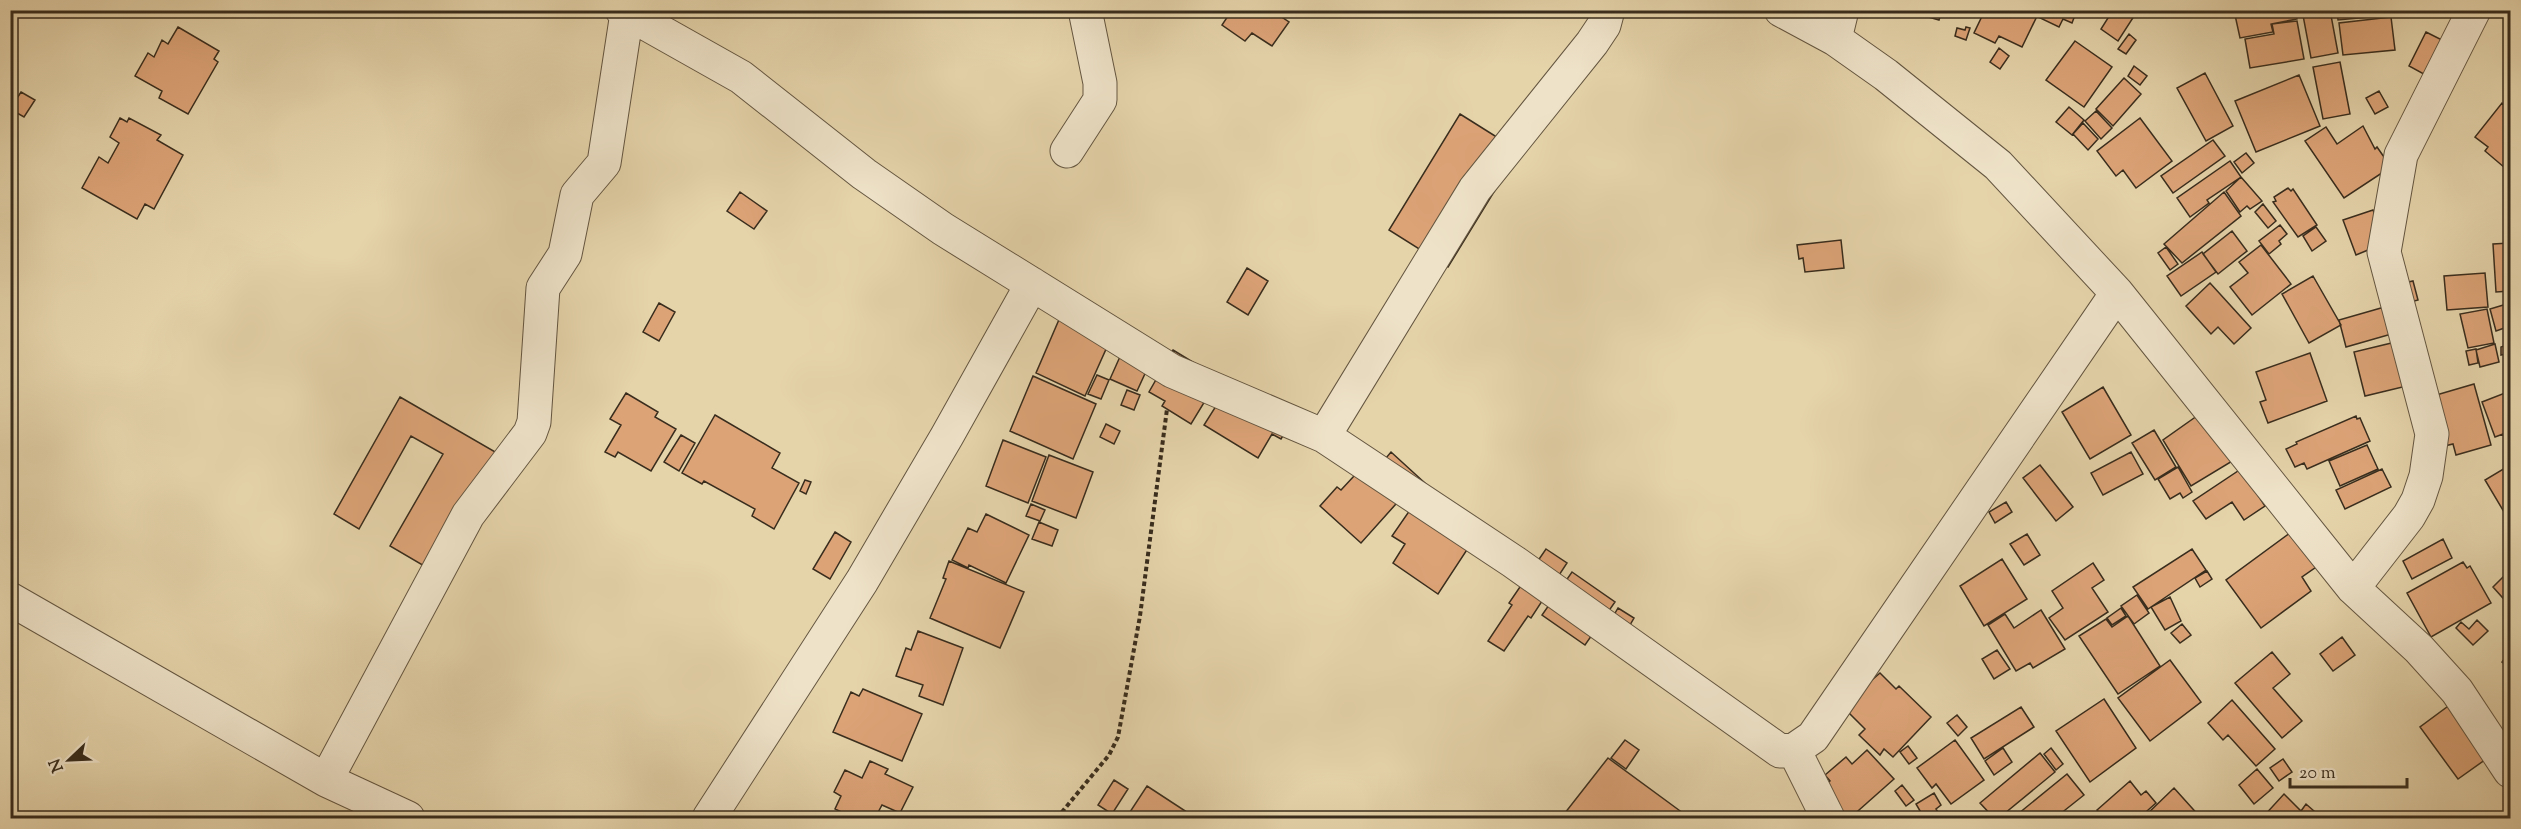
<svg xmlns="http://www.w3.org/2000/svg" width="2521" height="829" viewBox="0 0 2521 829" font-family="'Sorts Mill Goudy',serif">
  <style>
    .building { fill: #dca377; stroke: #392d1d; stroke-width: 1.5 }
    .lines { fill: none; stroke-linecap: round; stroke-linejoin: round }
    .street-casing { stroke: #645640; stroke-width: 35 }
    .path { stroke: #392d1d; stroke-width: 4; stroke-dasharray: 4.5 3; stroke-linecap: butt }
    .street { stroke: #eee2c8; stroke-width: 33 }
  </style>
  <rect width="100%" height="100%" fill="#e5d3aa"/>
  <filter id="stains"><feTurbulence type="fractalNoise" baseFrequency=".00333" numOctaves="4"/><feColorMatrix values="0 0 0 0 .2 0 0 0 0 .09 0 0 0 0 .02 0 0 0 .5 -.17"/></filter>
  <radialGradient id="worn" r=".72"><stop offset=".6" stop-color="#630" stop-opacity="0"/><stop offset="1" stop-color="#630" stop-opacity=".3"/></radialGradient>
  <path class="building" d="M1220,10h51l18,12 -17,24 -20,-13 -7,8 -23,-16 6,-9z
    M1919,10h23l-3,10 -21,-6z
    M1985,10h55l-18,37 -23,-11 -4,7 -21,-10z
    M2041,10h36l-5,13 -9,-4 -4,8 -21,-10z
    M2113,10h25l-20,31 -17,-12z
    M2259,10h37l1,9 -26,5 2,8 -33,6 -5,-23z
    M2302,10h28l8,43 -27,5z
    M2337,10h52l1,5 -52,5z
    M2391,17l4,33 -52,5 -4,-32z
    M2297,21l7,38 -54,9 -5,-29 29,-5 -2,-10z
    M178,27l41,24 -5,8 4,3 -30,52 -29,-16 3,-7 -27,-15 13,-23 6,4 8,-17 6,4z
    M1966,27l4,1 -4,12 -11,-4 2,-8 8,2z
    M2426,32l22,11 -17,35 -22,-12z
    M2129,34l7,6 -10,14 -8,-5z
    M2075,41l37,26 -28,40 -38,-27z
    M1999,48l10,8 -9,13 -10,-7z
    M2340,62l10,52 -27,5 -10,-52z
    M2134,66l13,10 -7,9 -12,-9z
    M2205,73l28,53 -27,15 -29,-53z
    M2299,75l21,51 -64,26 -21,-51z
    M2124,78l17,16 -28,32 -17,-17z
    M2379,91l9,16 -13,7 -9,-16z
    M21,92l14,8 -11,17 -14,-8z
    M2502,103l8,7v51l-5,7 -20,-17 3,-4 -13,-10z
    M2069,107l15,13 -12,15 -16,-13z
    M2096,111l16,17 -11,11 -16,-18z
    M1460,114l59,37 -71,116 -59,-37z
    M120,118l7,4 2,-4 32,17 -4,5 26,15 -29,54 -9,-5 -8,15 -55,-31 17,-31 9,6 11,-20 -9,-6z
    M2140,118l32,43 -36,27 -13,-18 -7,6 -19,-25z
    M2083,123l15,16 -10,11 -15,-16z
    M2363,126l12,23 2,-2 14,20 -47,31 -39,-57 21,-14 11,17z
    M2213,140l12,16 -52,37 -12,-17z
    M2246,153l8,10 -12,10 -8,-11z
    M2230,161l11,16 -34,23 2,3 -19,14 -13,-19z
    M2241,177l21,24 -12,8 -3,-3 -7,6 -14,-21z
    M2288,188l3,3 2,-2 24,36 -19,12 -25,-35 3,-1 -2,-4z
    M740,192l27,19 -13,18 -27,-18z
    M2224,192l17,24 -59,47 -18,-19z
    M2263,204l13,17 -8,7 -13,-16z
    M2373,210l12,33 -29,12 -13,-35z
    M2280,225l7,9 -8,7 2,3 -12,10 -10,-13z
    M2316,227l10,14 -14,10 -9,-15z
    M2232,231l15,20 -29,23 -15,-20z
    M1841,240l3,28 -39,4 -2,-14 -4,1 -2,-14z
    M2510,243v48l-14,1 -3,-48z
    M2261,245l30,39 -39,31 -22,-28 18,-14 -9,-11z
    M2166,247l12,17 -8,6 -12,-17z
    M2202,252l14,20 -35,24 -14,-20z
    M1247,268l21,13 -20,34 -21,-13z
    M2485,273l3,34 -41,3 -3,-34z
    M2313,276l28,49 -32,18 -27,-49z
    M2413,281l5,19 -19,5 -4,-20z
    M2210,283l41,45 -17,16 -16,-17 -7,7 -25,-28z
    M659,303l16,9 -16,29 -16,-9z
    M2510,303v23l-14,5 -6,-22z
    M2388,306l7,27 -49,14 -7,-27z
    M2487,309l7,34 -26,5 -8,-34z
    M1061,315l50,23 -26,58 -49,-23z
    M2404,340l11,44 -50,12 -11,-44z
    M1127,341l27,13 -17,37 -27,-12z
    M2495,344l4,18 -19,5 -4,-17z
    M2510,344v9l-9,2v-8z
    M2476,349l2,14 -9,2 -3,-14z
    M1173,350l46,28 -28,46 -29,-18 3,-5 -16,-9z
    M2310,353l17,48 -59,22 -8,-21 6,-2 -10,-28z
    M1097,375l12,5 -8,19 -13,-5z
    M1033,376l63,28 -23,55 -63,-28z
    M2474,384l17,61 -35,10 -3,-11 -13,3 -14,-49z
    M2103,387l28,48 -41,24 -28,-47z
    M1127,390l13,5 -6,15 -13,-5z
    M2510,391v63l-7,-20 -8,3 -13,-35z
    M626,393l32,19 -3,5 21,12 -25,42 -33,-19 -3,5 -10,-5 16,-27 -11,-6z
    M400,397l97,56 -66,117 -41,-24 53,-92 -32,-18 -52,93 -25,-15z
    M1216,406l77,13 -12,20 -9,-5 -14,24 -54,-33z
    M2204,411l30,49 -43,26 -28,-46z
    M715,415l65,38 -8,15 27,15 -25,46 -22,-13 3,-7 -51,-28 -2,3 -20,-11z
    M2356,416l1,3 3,-1 10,23 -63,28 -3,-6 -9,4 -9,-18 11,-5 -1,-2z
    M1106,424l14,7 -6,13 -14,-7z
    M2154,430l22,37 -21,13 -23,-37z
    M681,435l14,8 -16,28 -15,-9z
    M1003,440l43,17 -18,46 -42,-17z
    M2367,445l11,24 -38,17 -11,-25z
    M1391,452l35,32 -15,16 -7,-5 -43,48 -41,-37 17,-19 4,3 26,-28 9,8z
    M2131,452l12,22 -40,21 -12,-22z
    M1049,455l44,17 -17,46 -44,-17z
    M2040,465l33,42 -17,14 -33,-43z
    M2510,465v57l-25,-42z
    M2178,467l14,25 -9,6 -3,-5 -10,6 -12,-20z
    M2241,469l24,37 -21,14 -12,-18 -26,17 -13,-18z
    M2382,469l9,18 -46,22 -9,-19z
    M805,480l6,2 -5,12 -6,-3z
    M1419,497l57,39 -38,58 -45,-31 12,-19 -13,-8z
    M2006,502l6,10 -17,11 -6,-11z
    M1031,504l14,6 -5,11 -14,-5z
    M986,514l43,21 -23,48 -37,-18 -1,3 -16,-8 16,-32 9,4z
    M1039,522l19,8 -6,16 -20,-7z
    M2294,530l25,35 -17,12 9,14 -50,37 -35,-48z
    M835,532l16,10 -21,37 -17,-10z
    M2027,534l13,21 -16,10 -14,-21z
    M2443,539l9,19 -40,21 -9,-18z
    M1546,549l21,14 -36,55 -3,-2 -24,35 -16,-10 24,-36 -3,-2z
    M2192,549l14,21 -58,39 -15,-22z
    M2002,559l25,40 -43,27 -24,-40z
    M949,561l75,31 -24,56 -70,-30 16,-39 -3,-1z
    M2463,562l4,6 3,-2 21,37 -60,34 -24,-44z
    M2093,563l11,17 -12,8 16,24 -43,28 -16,-22 14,-10 -11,-17z
    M2510,570v36l-17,-19z
    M2207,571l5,8 -12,8 -5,-9z
    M1572,572l43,30 -30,43 -43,-30z
    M2137,595l12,18 -15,11 -13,-18z
    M2170,597l11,24 -16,9 -14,-23z
    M1618,608l16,10 -15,26 -16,-10z
    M2121,608l5,8 -14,9 -5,-7z
    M2041,610l24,39 -32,19 -3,-5 -14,8 -28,-46 17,-11 9,14z
    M2128,616l32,50 -42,28 -39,-58 27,-17 6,8z
    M2477,620l11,11 -15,14 -17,-17 5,-6 8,7z
    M2182,624l9,11 -11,8 -9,-10z
    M918,631l45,17 -20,57 -24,-9 4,-11 -27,-9 10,-28 5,2z
    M2342,637l13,18 -22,16 -13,-17z
    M1997,650l13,19 -16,10 -12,-20z
    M2510,651v17l-8,-6z
    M2272,652l18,22 -17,14 29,33 -20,17 -47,-55z
    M2170,660l31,42 -51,39 -32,-43z
    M1880,673l16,16 3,-3 32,31 -38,40 -9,-8 -4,6 -21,-20 6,-6 -23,-23z
    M863,689l59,25 -20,47 -69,-29 18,-40 8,4z
    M2104,699l32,49 -46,34 -34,-51z
    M2232,700l43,49 -19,17 -28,-31 -5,5 -15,-17z
    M2451,704l38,53 -31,22 -38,-52z
    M2021,707l13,20 -50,32 -13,-21z
    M1957,715l10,12 -9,9 -11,-13z
    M1625,740l14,10 -13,19 -15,-11z
    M1955,740l29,40 -33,24 -15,-20 -4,4 -15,-20z
    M1908,746l9,12 -8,6 -9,-12z
    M2003,748l9,14 -18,13 -9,-14z
    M2051,748l12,16 -7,6 -12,-16z
    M1867,750l27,29 -44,39h-21l-10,-28 11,-9 -5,-6 21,-18 6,7z
    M2040,753l15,19 -56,46h-5l-14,-15z
    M1608,758l79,58 -2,2h-124z
    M2283,759l9,13 -13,9 -9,-13z
    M870,761l18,8 -3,5 28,13 -13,26 -18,-8 -7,13h-21l-19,-9 6,-13 -7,-4 11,-22 17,8z
    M2257,769l16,19 -19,16 -15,-19z
    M2067,774l17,21 -29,23h-42z
    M1114,780l14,9 -16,25 -14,-9z
    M2130,781l11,14 5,-4 10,12 -17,15h-34l-8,-8z
    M1902,785l12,15 -8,6 -11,-15z
    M1147,786l49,32h-70z
    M2174,788l27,30h-58z
    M1934,793l7,12 -5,4 3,5 -10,4 -3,-3 -3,1 -7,-12z
    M2284,794l17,17 5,-7 16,14h-60z
    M818,814l13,4h-15z"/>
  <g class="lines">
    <defs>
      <path id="street" d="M622,10l119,67 123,97 79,55 229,142 152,65 190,126 266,189 14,-1 19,-13 304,-444
        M1781,10l54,29 51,36 112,90 119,128 236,295 66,61 38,42 53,80
        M1835,39l7,-29
        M1067,151l33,-51v-17l-15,-73
        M1324,436l151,-247 117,-146 12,-18 4,-15
        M2353,588l56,-72 9,-16 8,-24 6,-42 -48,-182 17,-97 73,-145
        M10,599l316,181 82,38
        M1794,750l34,68
        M326,780l142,-265 62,-82 4,-11 9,-134 22,-34 12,-59 27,-32 23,-150
        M709,818l153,-237 85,-145 85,-152"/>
    </defs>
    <use href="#street" class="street-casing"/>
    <path class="path" d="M1057,818l52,-63 9,-18 22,-121 27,-207"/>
    <use href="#street" class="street"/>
  </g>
  <rect width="2521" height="829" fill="none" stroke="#e5d3aa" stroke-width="36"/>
  <rect x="12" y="12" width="2497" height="805" fill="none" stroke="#392d1d" stroke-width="3"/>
  <rect x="18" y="18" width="2485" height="793" fill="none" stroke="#392d1d" stroke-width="1.5"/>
  <g transform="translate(69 760) rotate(247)" stroke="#eee2c8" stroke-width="4.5" paint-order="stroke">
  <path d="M0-4.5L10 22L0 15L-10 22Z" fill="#392d1d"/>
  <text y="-9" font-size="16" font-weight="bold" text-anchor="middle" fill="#392d1d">N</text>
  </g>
  <path d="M2290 778v9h117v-9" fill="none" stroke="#392d1d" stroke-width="3"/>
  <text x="2299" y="778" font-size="18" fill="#392d1d" stroke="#eee2c8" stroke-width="4.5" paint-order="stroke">20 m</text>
  <rect width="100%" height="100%" filter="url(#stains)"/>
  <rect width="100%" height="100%" fill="url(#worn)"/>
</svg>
